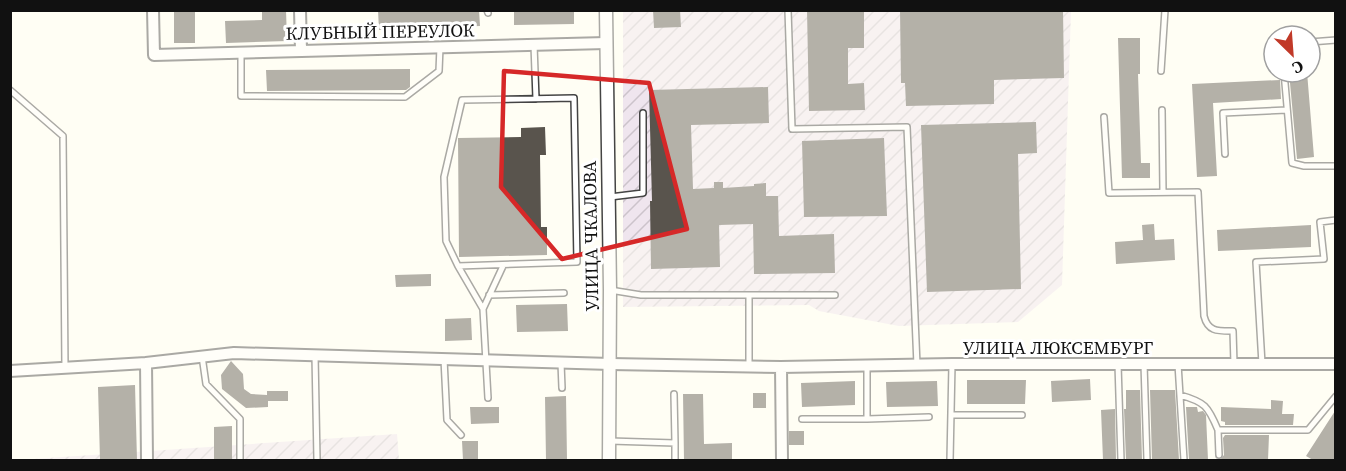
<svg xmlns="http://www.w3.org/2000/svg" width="1346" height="471" viewBox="0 0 1346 471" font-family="'Source Serif 4',serif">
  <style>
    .industrial { fill: url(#industrial-furrows) }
    .building { fill: #59544d }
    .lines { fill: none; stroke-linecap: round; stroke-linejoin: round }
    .service-casing { stroke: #444; stroke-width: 8 }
    .minor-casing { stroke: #444; stroke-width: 14 }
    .tertiary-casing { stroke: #444; stroke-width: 15 }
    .service { stroke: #fff; stroke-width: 5 }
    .minor { stroke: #fff; stroke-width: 10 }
    .tertiary { stroke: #fff; stroke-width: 12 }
    .marked { fill: none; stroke: #d62828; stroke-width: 4.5; stroke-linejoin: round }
    .labels { text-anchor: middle; stroke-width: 6; stroke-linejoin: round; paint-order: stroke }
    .street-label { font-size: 18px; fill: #111; stroke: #fff }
  </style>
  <defs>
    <pattern id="industrial-furrows" width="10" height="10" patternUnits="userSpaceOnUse" patternTransform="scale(1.5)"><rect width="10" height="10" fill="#efe5ee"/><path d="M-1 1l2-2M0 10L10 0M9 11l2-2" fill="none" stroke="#ccc3cb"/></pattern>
  </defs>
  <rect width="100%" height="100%" fill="#fffef4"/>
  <path class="industrial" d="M623,11h448l-9,274 -44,37 -119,4 -80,-15 -10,-6 -186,2z
    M397,434l2,26h-380z"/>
  <path class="building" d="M195,10v33h-21v-32z
    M262,10h24l1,31 -61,2 -1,-22 37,-1z
    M378,10h101l1,16 -101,4z
    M514,10h60v14l-60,1z
    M653,10h27l1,17 -27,1z
    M807,10h57v38h-16v36l16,-1 1,27 -56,1z
    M900,10h163l1,68 -70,2v24l-88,2 -1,-23h-4z
    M1118,38h22v36h-2l3,89h9v15h-28z
    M410,69v18l-4,3 -139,1 -1,-21z
    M1289,72h18l7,85 -17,2z
    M1280,80l1,19 -68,4 4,73 -20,1 -5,-93z
    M768,87l1,36 -78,2 2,64 21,-1v-6h9v6l31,-2v-2l12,-1v13h12l1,40 55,-2 1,39 -81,1 -1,-50 -34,1 1,42 -69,2 -1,-68h2l-3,-111z
    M1036,122l1,31 -19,1 3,135 -94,3 -6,-167z
    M545,127l1,28h-6l1,72h6v28l-88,2 -1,-119 63,-1v-9z
    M884,138l3,78 -83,1 -2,-76z
    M1154,224l1,16 19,-1 1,21 -59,4 -1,-22 28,-2 -1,-15z
    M1311,225v22l-93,4 -1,-21z
    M431,274v12l-35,1 -1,-12z
    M567,304l1,27 -51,1 -1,-27z
    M471,318l1,22 -27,1v-22z
    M231,361l12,13 1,15 7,5 16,1v-4h21v10h-20v6l-22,1 -24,-19 -1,-14z
    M1090,379l1,21 -39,2 -1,-21z
    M967,380h59l-1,24h-58z
    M855,381v24l-53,2 -1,-24z
    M937,381l1,25 -51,1 -1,-25z
    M135,385l2,75h-37l-2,-73z
    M1126,390h14l2,70h-16l-2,-51h2z
    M1150,390h25l4,70h-27z
    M753,393h13v15h-13z
    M683,394h20l1,50 28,-1v17h-48z
    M566,396l1,64h-21l-1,-63z
    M1271,400l12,1 -1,13h12l-1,11h-68v-3l-4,-1v-14l50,2z
    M470,407h29v16l-28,1z
    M1186,407h11l1,5 5,-1 3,4 2,45h-19z
    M1115,409l1,51h-13l-2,-50z
    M1335,411v49h-22l-7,-4z
    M232,426v34h-18v-33z
    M789,431h15v14h-15z
    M1225,435h44l-1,25h-48l4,-5 -1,-17z
    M462,441h16v19h-15z"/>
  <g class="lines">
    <defs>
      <path id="service" d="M487,10l1,3
        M788,10l4,119 115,-2 10,238
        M1310,42l26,-2
        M534,45l2,54
        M241,52v44l164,1 34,-26 1,-24
        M1161,71l4,-61
        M1284,72l8,91 12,3h32
        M10,90l53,46 2,232
        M574,98l3,164 -119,4 -12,-25 -2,-64 18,-77z
        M1162,110l1,82
        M1104,117l5,76 89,-1 6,124c4,16 14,15 29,15l1,33
        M1225,154l-2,-41 64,-3
        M610,197l33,-4v-80
        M458,266l25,43 5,89
        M610,290l31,5h194
        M489,295l75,-2
        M749,295v71
        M483,309l20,-43
        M315,355l2,105
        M202,356l4,28 34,35v41
        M444,359l3,61 14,15
        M561,363l1,25
        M1118,364l3,96
        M1144,364l3,96
        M1178,364l6,96
        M1262,364l-6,-102 68,-3 -4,-37 16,-2
        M867,365v54l62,-2
        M1180,395c25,7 28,11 38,35
        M951,415h71
        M802,419h65
        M610,441l65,2 -1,-49
        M675,443v17
        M1219,455l-1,-25h90l28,-34
        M950,460l2,-96"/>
      <path id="minor" d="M153,10l1,45 452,-12
        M300,10l1,41
        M781,367l1,93
        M10,371l136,-8
        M147,460l-1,-97 88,-10 377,11 170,3 171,-3h384"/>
      <path id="tertiary" d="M606,10l4,280 -1,170"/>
    </defs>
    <use href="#service" class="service-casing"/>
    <use href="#minor" class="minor-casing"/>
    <use href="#tertiary" class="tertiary-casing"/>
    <use href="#service" class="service"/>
    <use href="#minor" class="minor"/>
    <use href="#tertiary" class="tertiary"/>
  </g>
  <path d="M0 0H1346V471H0ZM504,71l145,12 38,146 -125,30 -61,-72z" fill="#fffef4" fill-opacity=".55" fill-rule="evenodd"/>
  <path class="marked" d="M504,71l145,12 38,146 -125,30 -61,-72z"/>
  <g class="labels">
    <g class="street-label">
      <text transform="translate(380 32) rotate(-1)" y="6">КЛУБНЫЙ ПЕРЕУЛОК</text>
      <text transform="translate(591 236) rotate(-91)" y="6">УЛИЦА ЧКАЛОВА</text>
      <text x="1058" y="354">УЛИЦА ЛЮКСЕМБУРГ</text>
    </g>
  </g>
  <rect width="1346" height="471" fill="none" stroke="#111111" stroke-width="24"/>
  <g transform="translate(1292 54) rotate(155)"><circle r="28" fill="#ffffff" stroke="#a0a0a0" stroke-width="1.5"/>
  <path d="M0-4.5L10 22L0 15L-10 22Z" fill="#c13928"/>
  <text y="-9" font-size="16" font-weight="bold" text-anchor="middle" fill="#111111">С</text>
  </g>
</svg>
